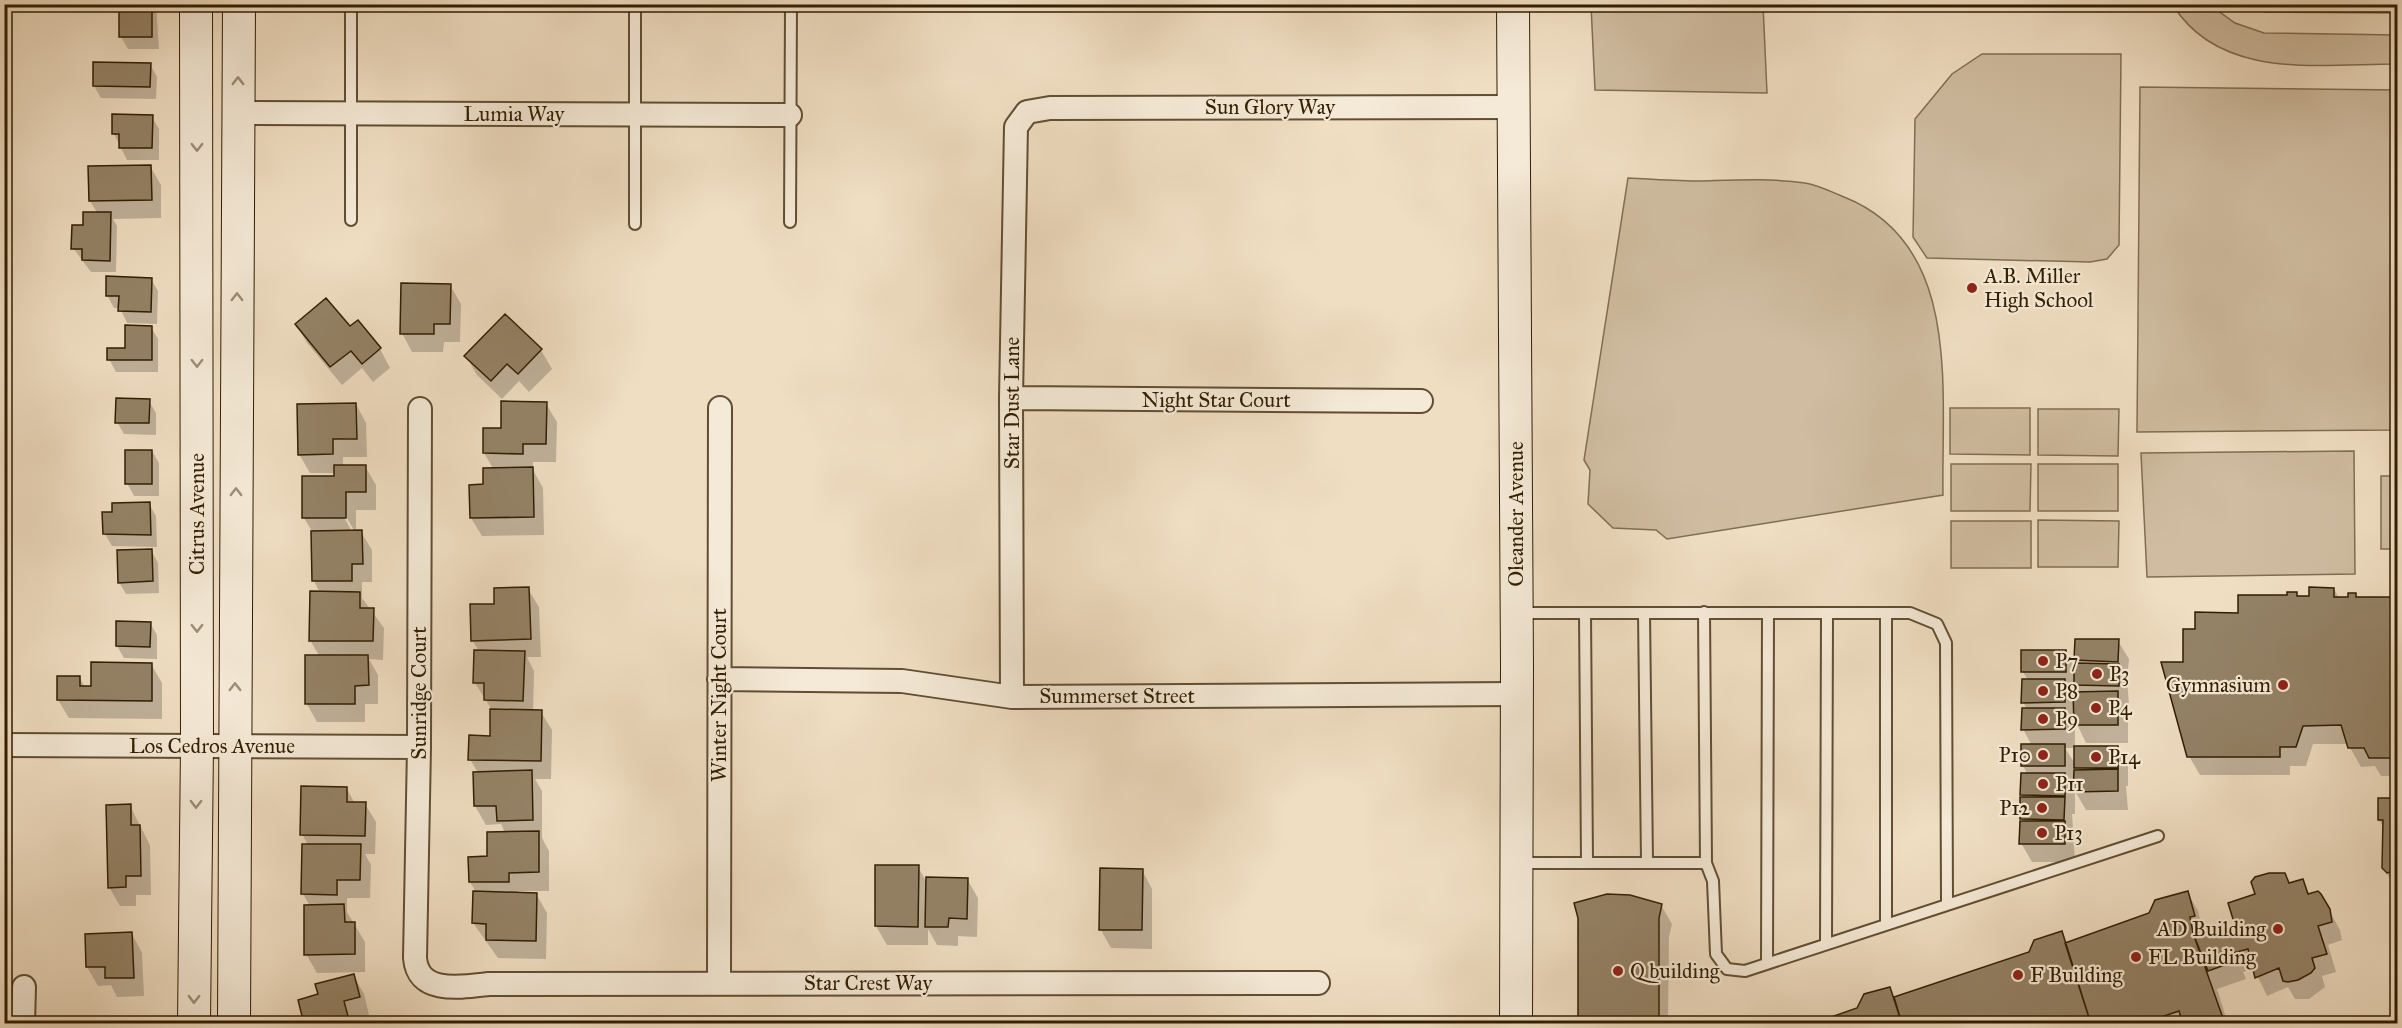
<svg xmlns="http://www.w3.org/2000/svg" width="2402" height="1028" viewBox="0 0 2402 1028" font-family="'IM FELL Great Primer',serif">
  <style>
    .green { fill: #d0bda1; stroke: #806e52; stroke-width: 1.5 }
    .shadow { fill: #0003; fill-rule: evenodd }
    .building { fill: #948266; stroke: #311e02; stroke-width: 1.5 }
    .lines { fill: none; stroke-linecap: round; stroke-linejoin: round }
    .lane-casing { stroke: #614e32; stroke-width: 14 }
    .street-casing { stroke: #614e32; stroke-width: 26 }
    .secondary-casing { stroke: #311e02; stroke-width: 34 }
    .lane { stroke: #f5ead7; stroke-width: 10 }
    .street { stroke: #f5ead7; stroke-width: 22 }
    .secondary { stroke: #f5ead7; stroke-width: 32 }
    .oneway { stroke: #9d8e77 }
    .poi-dot { fill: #8f2418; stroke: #f5ead7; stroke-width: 2 }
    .labels { text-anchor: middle; stroke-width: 4.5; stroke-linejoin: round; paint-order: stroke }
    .street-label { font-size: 21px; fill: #311e02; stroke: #f5ead7 }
    .poi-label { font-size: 21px; fill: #311e02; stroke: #f5ead7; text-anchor: start }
  </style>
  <rect width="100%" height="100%" fill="#f0dec2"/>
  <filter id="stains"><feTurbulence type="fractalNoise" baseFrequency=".00333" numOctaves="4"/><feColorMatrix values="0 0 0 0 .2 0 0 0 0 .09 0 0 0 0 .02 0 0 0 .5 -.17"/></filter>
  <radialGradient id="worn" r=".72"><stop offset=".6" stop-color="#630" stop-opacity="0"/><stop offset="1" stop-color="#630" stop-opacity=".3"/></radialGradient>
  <path class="green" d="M1591,5h172l4,88 -172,-3z
    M2173,5h37l25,18 29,10 133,2v29c-76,0 -177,17 -224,-59z
    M2264,5h133v8l-133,-1z
    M1982,54h139l-2,191 -12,14 -17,3 -163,-4 -14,-21 2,-118 37,-45z
    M2140,87l257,3v340l-260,2z
    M1628,178c24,1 48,3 73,3 35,-1 69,-3 104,2 13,2 27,9 39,14 119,47 97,194 99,298l-276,44 -11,-9 -43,-2 -25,-24 2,-34 -6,-10z
    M1950,408h80v47l-80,-1z
    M2038,409h81l-1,47 -80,-1z
    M2354,451l1,123 -208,3 -6,-124z
    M1951,464h80l-1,47h-79z
    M2038,464h80v47h-80z
    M2381,476h16v73h-16z
    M2038,520l81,1 -1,46h-80z
    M1951,521h80v47h-80z"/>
  <path class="shadow" d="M120,4h36l3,45h-31l-7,-12z
    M150,64l7,13 -1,22 -55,-1 -7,-12z
    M114,116l38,1 7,12v31h-32l-13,-26z
    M150,166l11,19v33l-48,1 4,7 -1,46h-25l-18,-24 11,-22 14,-12 -8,-13z
    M151,279l7,12 -1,33 -30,-1 -7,-15h-6l-7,-13z
    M450,285l11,19 -1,38h-16l-1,10h-31l-10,-19z
    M296,324l53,5 31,20 10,19 -17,14 -11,-14 -20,17 -35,-42z
    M151,327l7,12v33h-42l-7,-13 17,-10z
    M541,350l11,19 -23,23 -10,-11 -17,18 -25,-24 -11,-19z
    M149,401l7,12v22l-32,-1 -7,-12z
    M356,404l10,19 1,34h-24v9h22l11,19v25h-20v22h5l11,18v32h-10v16l22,30 -1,32 -14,-1 9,16v29h-13v18h-48l-10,-18 13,-47 -10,-17 10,-47 -6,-12 -1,-48 -9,-15 31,-41v-4h-25l-11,-19zM343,511l12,21h-3l-11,-20z
    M546,404l11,18 -1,40h-23v8l10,18 1,47 -62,1 -11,-18 23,-48 -10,-17z
    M152,451l7,12v33h-25l-7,-13z
    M149,504l7,12 1,31 -45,-1 -7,-12 9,-21z
    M151,550l7,13 1,30 -33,1 -7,-12z
    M528,589l11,18 2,50h-14l7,14 -1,41h8l11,18 -1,49h-16l7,12v47l7,13v40h-31v3h18l11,19 -1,46 -48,-1 -25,-35 3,-31 -6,-10 35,-49 -4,-9 -15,1 -11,-19 -1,-33h4l-8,-14 21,-22 1,-27 -17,-27 4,-32 -7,-11 24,-35z
    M2334,589l5,9h11l6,-3 2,3 40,1v177h-17l-6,-10 -14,1 -13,-23h-35l-7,22h-16v9h-90l-11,-19 -5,-92 13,-33 99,-37 2,3h13z
    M150,623l7,12v24l-33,-1 -7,-12z
    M2118,641l11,18 -2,21 2,24h-5l4,7v32h-42l-11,-23 -4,1 4,7v19h42l11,19v20h-2l2,24h-42l-11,-19v-7h-6l6,10v20h-3l3,48h-43l-11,-19 3,-20 -2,-28 6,-20 -5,-9 9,-20 -9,-17 4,-20 -4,-7 5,-22 -5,-8 42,-21 11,19 3,-5 -3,-5zM2075,685l5,8h-5zM2070,690h5v9zM2065,748h11v17z
    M151,664l11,19v36l-93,-1 -11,-18 21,-23 6,10h7z
    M347,789l8,15h10l11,18 -1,32h-10l6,11 -1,33h-23v14l18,30v30l-48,1 -11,-19 4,-48 -7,-12 5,-49 -6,-11z
    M2398,800v90l-13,-19 -1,-43 -5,-8z
    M130,806l20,39 1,50h-15v11h-16l-11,-19z
    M918,867l9,16 40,-4 11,19 -1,39 -19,-1v10l-21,-1 -9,-16v16h-41l-11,-19z
    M1142,870l10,19v60l-41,-1 -10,-18z
    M2302,881l8,14 19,15 11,20 2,10 -14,5 8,27 -14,4 3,11 -16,12h-14l-7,-12 -21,9 -13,-27 -11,3 3,7 -29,10 11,35h-413l43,-15 32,-20 5,9 135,-45 31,-20 6,11 83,-30 37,-22 11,19 5,20 19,-6 6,11 11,-3 51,-49z
    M1661,905l11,19 -3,13 -1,87h-89z
    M132,934l10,19 2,43 -27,1 -6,-12 -13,1 -11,-19 -1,-32z
    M353,975l11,19 5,21 -15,4 1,5h-49z"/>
  <path class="building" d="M119,4h33v33h-33z
    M93,62l58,1 -1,24 -57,-1z
    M112,114l41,1 -1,33h-33v-14h-7z
    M151,165l1,35 -63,1 -1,-35z
    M83,212h28l-1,49 -28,-1v-11h-11l1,-24h11z
    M106,276l46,2 -1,34 -33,-1 1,-15h-13z
    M401,283l50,1 -1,40h-16v10h-34z
    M326,298l24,28 8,-6 23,28 -19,16 -11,-13 -21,16 -35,-43z
    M505,314l37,35 -24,25 -11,-10 -16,17 -27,-25z
    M125,325l27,1v34h-45v-12h18z
    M116,398l34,1 -1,24h-34z
    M501,401l46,1 -1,42h-23v10l-40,-1v-25h18z
    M356,403l1,36h-24v15l-35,1 -1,-51z
    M125,450h27v34h-27z
    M334,465h32v27h-20v26h-44v-42h32z
    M533,467l1,50 -64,1 -1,-33 14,-1v-16z
    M150,502l1,33 -48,-1 -1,-22h10v-9z
    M362,530l1,34h-11v17h-40l-1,-50z
    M152,549l1,32 -35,2 -1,-33z
    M529,587l2,52 -60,2 -1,-37h24v-16z
    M2309,587l25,1v9h14v-4h8v4h42v161h-29l-5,-10h-16l-7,-23 -38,1 -7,21h-16v10h-93l-26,-95h22v-33h12v-17l43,1v-18h49v-3h10v4h12z
    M310,591l50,1v16h14l-1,33h-64z
    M116,621l35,1 -1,25 -34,-1z
    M2075,639h44l-1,23 -44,-2z
    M474,650l51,1 -2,50 -39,-1v-17h-11z
    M2021,650h45v22h-45z
    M305,655h63l1,30 -14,1v18h-50z
    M91,662l61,1v38l-95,-1v-24h23v10h11z
    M2074,663l45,1v22l-45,-1z
    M2022,679h43v23l-44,1z
    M2118,691v34h-44l-1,-33z
    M2022,708h43v21l-44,1z
    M490,709l52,1 -1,51 -73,-1 1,-25 21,1z
    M2021,744h44v22h-44z
    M2074,746h44v22h-44z
    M2118,769v22l-45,1 1,-22z
    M532,770l1,50 -36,1 -1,-15h-22l-1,-34z
    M2021,773h44v23l-45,-1z
    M301,786l46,1v15h19l-1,34 -65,-1z
    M2020,797h45l-1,23 -44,-1z
    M2378,798h20v72l-11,3 -5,-5 1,-48h-5z
    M131,804v21h9l1,51h-15v11l-18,1 -2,-83z
    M2020,821h45v23h-46z
    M539,831v41l-30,1v9h-40l-1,-25 19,-1v-24z
    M302,844h59l-1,36h-23v15l-36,-1z
    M875,865h44l-1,62 -43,-1z
    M1100,868l43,1 -1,61h-43z
    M2269,873h16l4,10 14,-4 5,15 10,-3 3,3 9,15 2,13 -14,4 9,28 -15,4 3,10 -4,5 -13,7 -10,2 -5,-1 -4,-13 -24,10 -7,-29 -15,4 3,8 -28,10 -15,-38 30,-9 3,11 11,-3 -9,-29 27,-9 -4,-12 4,-5z
    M926,877l42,1 -1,41 -18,-1 -1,9h-23z
    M473,891l64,2 -1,48 -50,-1v-16l-14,-1z
    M2188,891l7,25 -5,1 3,16 32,91h-13l-2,-4 -11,4h-16l-4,-13 -39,13h-49l-26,-81 84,-30 6,-13z
    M1607,894l23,1 32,9 -3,14v106h-81v-106l-4,-15z
    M344,904l1,18h10v32l-51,1v-50z
    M2062,931l29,93h-189l-8,-27 135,-45 5,-12z
    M132,932l2,46h-29v-11h-19l-1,-33z
    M354,974l6,23 -16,4 6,23h-46l-6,-24 20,-6 -3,-10z
    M1890,987l12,37h-91l46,-16 7,-14z"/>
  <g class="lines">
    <defs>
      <path id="lane" d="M351,4v216
        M635,4v220
        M790,222l1,-218
        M1704,612l2,251
        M1518,613h392l27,11 9,19 1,262
        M1585,613l2,249
        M1644,613l3,249
        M1886,613v311
        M1520,863h186l7,18 3,73 11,15 18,2 413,-135
        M1826,943l1,-330
        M1767,964l1,-351"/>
      <path id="street" d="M238,113l552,2
        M1011,398l410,3
        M420,409l-1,338 -4,211c3,37 47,29 74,26l829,-1
        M719,679l183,2 110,16 505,-3
        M1012,697l-1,-299 5,-271 11,-15 23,-4 463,-1
        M4,745l415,2
        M719,982l1,-574
        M23,1024l1,-37"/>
      <path id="secondary" d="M1513,4l4,661 -1,359
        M194,1024l3,-279 -1,-741
        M234,1024l5,-1020"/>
    </defs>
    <use href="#lane" class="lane-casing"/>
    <use href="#street" class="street-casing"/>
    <use href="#secondary" class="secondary-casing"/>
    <use href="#lane" class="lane"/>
    <use href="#street" class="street"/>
    <use href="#secondary" class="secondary"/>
  </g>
  <defs><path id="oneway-chevron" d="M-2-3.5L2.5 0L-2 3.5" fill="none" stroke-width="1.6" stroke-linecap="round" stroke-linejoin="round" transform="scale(1.5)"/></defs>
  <g class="oneway">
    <use href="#oneway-chevron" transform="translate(238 81) rotate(-90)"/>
    <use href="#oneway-chevron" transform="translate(197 147) rotate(90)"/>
    <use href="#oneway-chevron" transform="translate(237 297) rotate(-90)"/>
    <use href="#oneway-chevron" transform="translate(197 363) rotate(90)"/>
    <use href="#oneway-chevron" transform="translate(236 492) rotate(-90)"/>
    <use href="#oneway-chevron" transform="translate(197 628) rotate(90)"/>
    <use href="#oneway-chevron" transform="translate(235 687) rotate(-90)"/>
    <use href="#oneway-chevron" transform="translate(196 804) rotate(91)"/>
    <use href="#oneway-chevron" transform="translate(194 999) rotate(91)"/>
  </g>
  <g class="poi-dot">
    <circle cx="1972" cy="288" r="6"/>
    <circle cx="2043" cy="661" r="6"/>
    <circle cx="2097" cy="674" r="6"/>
    <circle cx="2283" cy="685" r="6"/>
    <circle cx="2043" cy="691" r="6"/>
    <circle cx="2096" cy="708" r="6"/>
    <circle cx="2043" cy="719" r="6"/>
    <circle cx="2043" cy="755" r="6"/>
    <circle cx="2096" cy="757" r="6"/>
    <circle cx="2043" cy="784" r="6"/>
    <circle cx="2042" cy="808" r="6"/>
    <circle cx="2042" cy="833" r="6"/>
    <circle cx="2278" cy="929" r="6"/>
    <circle cx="2136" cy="957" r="6"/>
    <circle cx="1618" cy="971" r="6"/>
    <circle cx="2018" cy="975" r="6"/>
  </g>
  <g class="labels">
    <g class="street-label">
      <text x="1270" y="114">Sun Glory Way</text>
      <text x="514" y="121">Lumia Way</text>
      <text x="1216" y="407">Night Star Court</text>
      <text transform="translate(1012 403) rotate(-90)" y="7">Star Dust Lane</text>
      <text transform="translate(197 514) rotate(-90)" y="7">Citrus Avenue</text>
      <text transform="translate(1516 514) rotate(-90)" y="7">Oleander Avenue</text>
      <text transform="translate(419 693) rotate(-90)" y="7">Sunridge Court</text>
      <text transform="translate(719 695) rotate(-90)" y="7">Winter Night Court</text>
      <text x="1117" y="703">Summerset Street</text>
      <text x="212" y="753">Los Cedros Avenue</text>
      <text x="868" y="990">Star Crest Way</text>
    </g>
    <g class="poi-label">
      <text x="1984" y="283">A.B. Miller<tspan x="1984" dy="24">High School</tspan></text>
      <text x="2055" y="668">P7</text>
      <text x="2109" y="681">P3</text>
      <text x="2271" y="692" text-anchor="end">Gymnasium</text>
      <text x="2055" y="698">P8</text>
      <text x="2108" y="715">P4</text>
      <text x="2055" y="726">P9</text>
      <text x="2031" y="762" text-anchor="end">P10</text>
      <text x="2108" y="764">P14</text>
      <text x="2055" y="791">P11</text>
      <text x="2030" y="815" text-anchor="end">P12</text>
      <text x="2054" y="840">P13</text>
      <text x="2266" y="936" text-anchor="end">AD Building</text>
      <text x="2148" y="964">FL Building</text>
      <text x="1630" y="978">Q building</text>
      <text x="2030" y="982">F Building</text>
    </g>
  </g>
  <rect width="2402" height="1028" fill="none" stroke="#f0dec2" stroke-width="24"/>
  <rect x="6" y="6" width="2390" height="1016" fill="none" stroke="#311e02" stroke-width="3"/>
  <rect x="12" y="12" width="2378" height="1004" fill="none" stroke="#311e02" stroke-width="1.5"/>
  <rect width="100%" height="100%" filter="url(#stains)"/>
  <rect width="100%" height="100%" fill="url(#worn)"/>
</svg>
